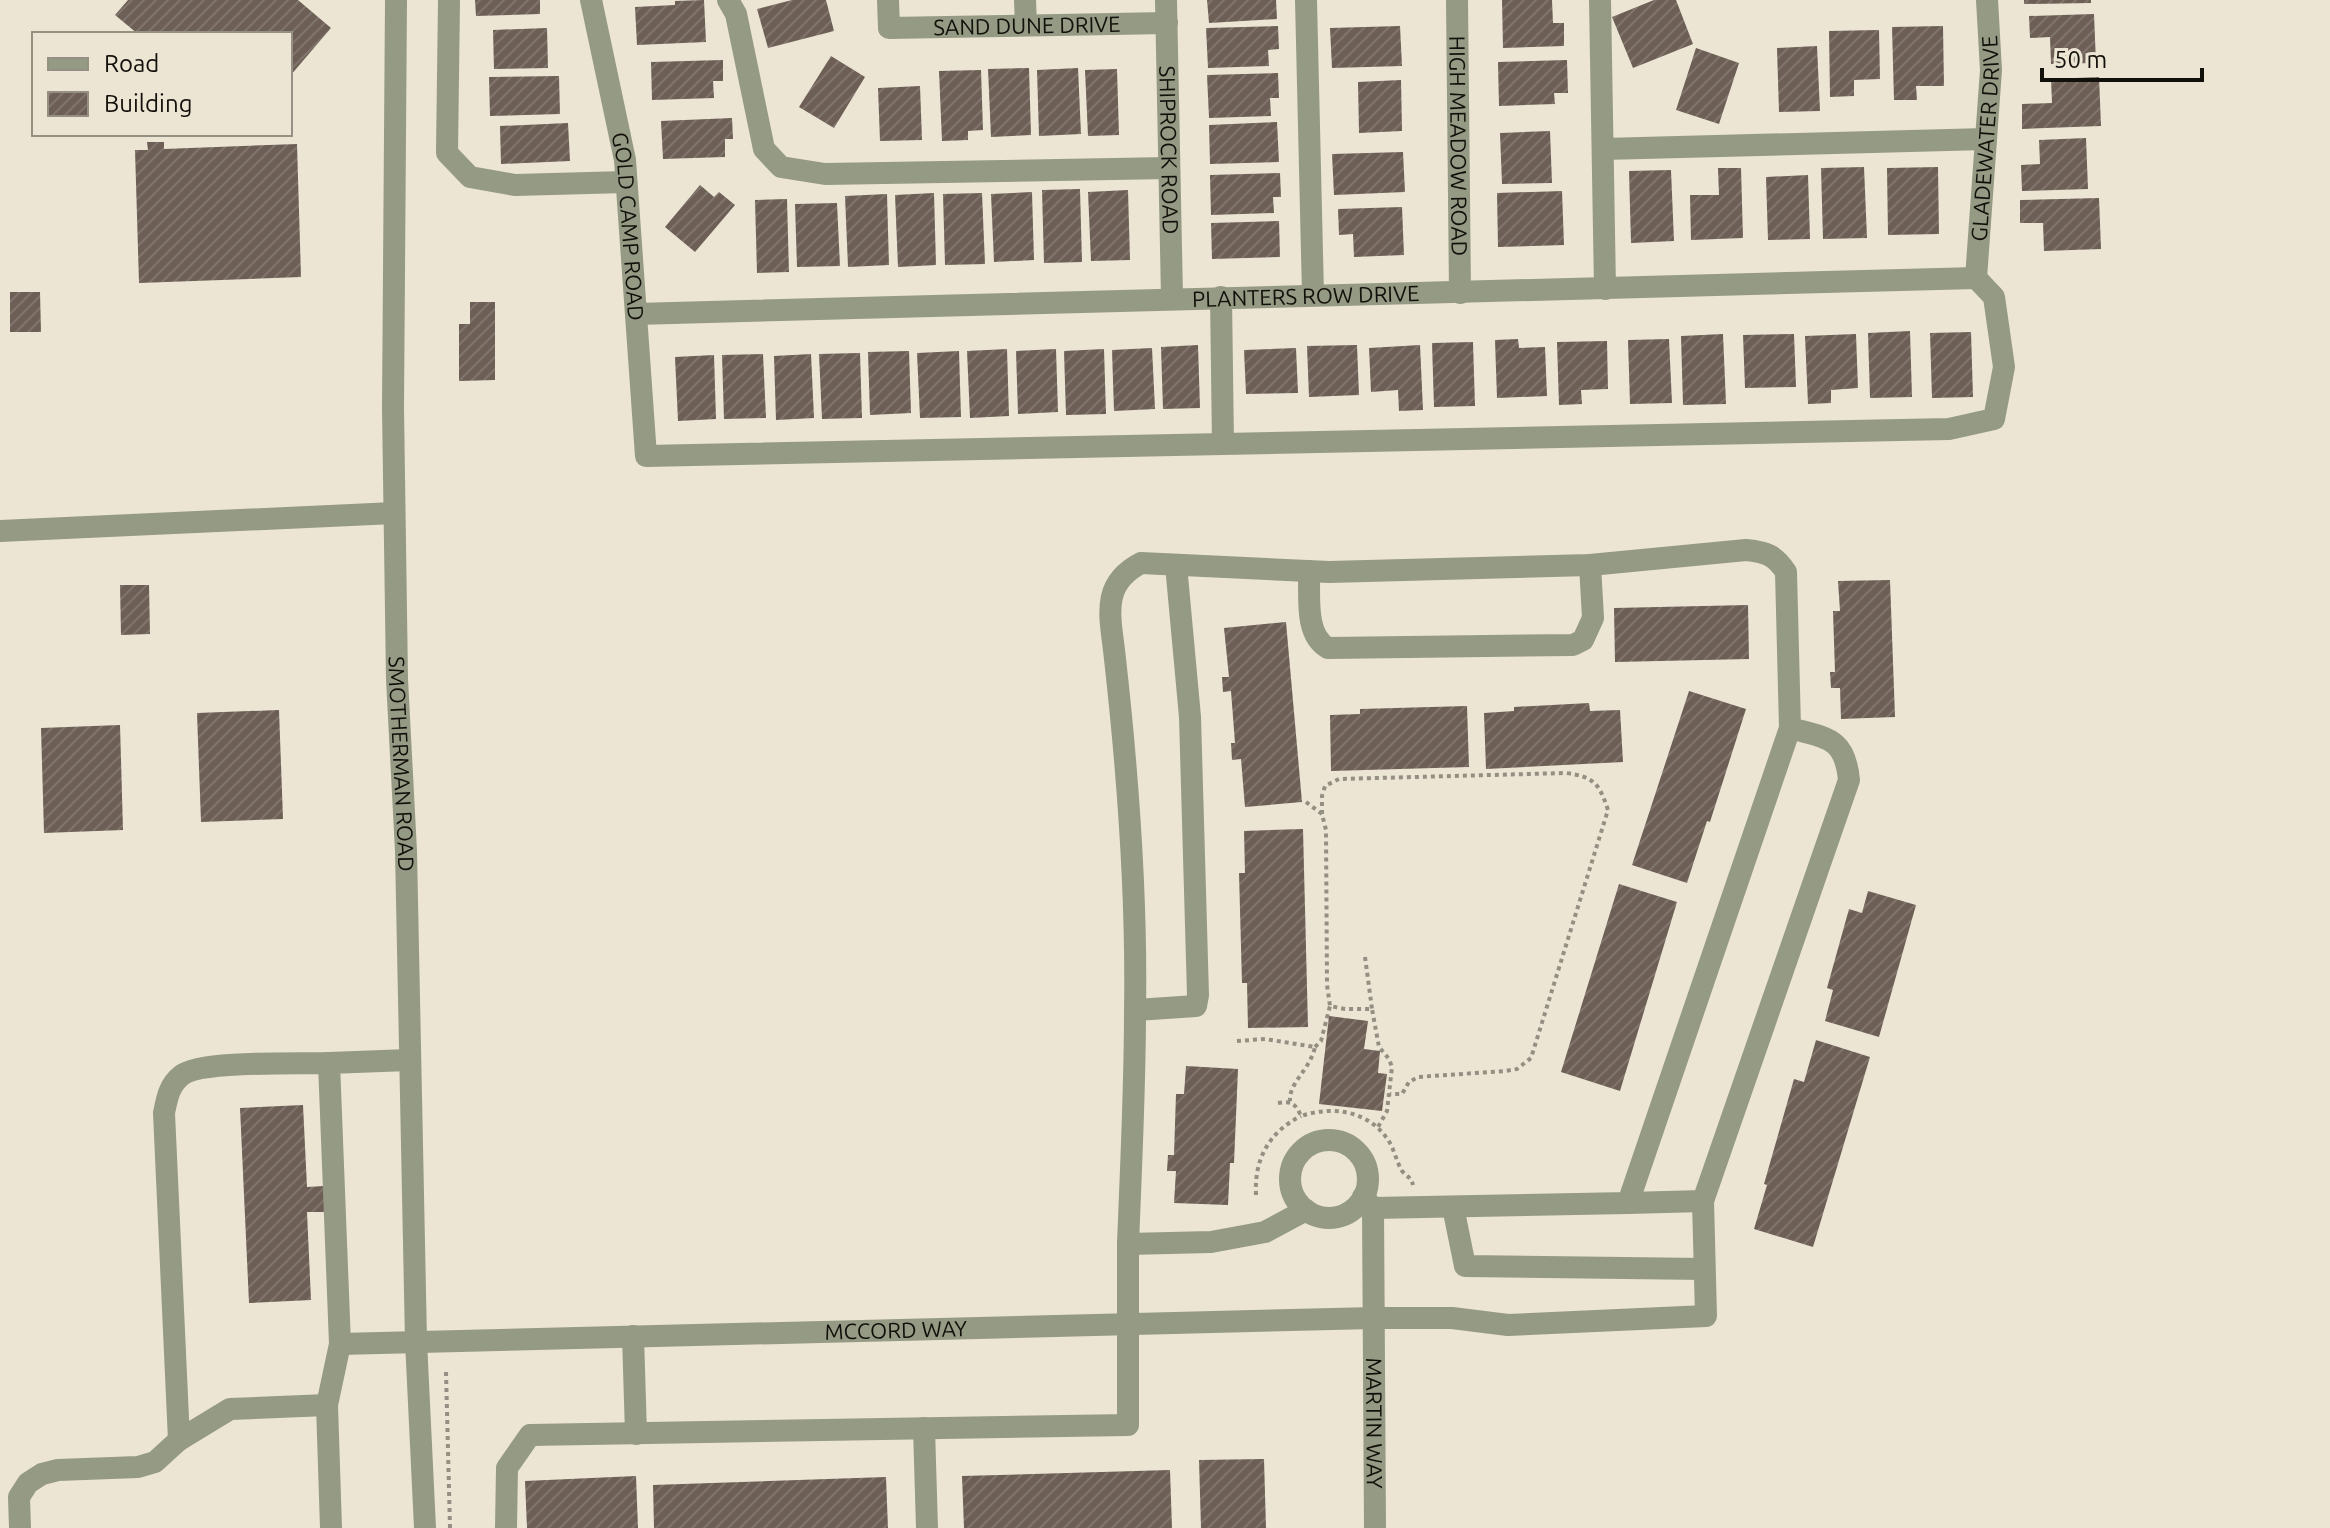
<svg xmlns="http://www.w3.org/2000/svg" width="2330" height="1528" viewBox="0 0 2330 1528" font-family="Ubuntu,sans-serif">
  <style>
    .building { fill: url(#building-hatch) }
    .lines { fill: none; stroke-linecap: round; stroke-linejoin: round }
    .path { stroke: #938f82; stroke-width: 4; stroke-dasharray: 4 4; stroke-linecap: butt }
    .minor { stroke: #959a84; stroke-width: 22 }
    .labels { text-anchor: middle; stroke-width: 8; stroke-linejoin: round; paint-order: stroke }
    .street-label { font-size: 22px; fill: #12100a; stroke: #ece5d4 }
  </style>
  <defs>
    <pattern id="building-hatch" width="6" height="6" patternUnits="userSpaceOnUse" patternTransform="scale(2)"><rect width="6" height="6" fill="#6d5f55"/><path d="M-1 1l2-2M0 6l6-6M5 7l2-2" fill="none" stroke="#80756d"/></pattern>
  </defs>
  <rect width="100%" height="100%" fill="#ece5d4"/>
  <path class="building" d="M128,0h170l33,28 -41,48v-42h-152l-23,-19z
    M475,0h65v14l-64,2z
    M704,0l2,42 -69,3 -2,-38 40,-2v-4z
    M792,0h34l8,31 -66,17 -11,-39z
    M1207,0h69l1,19 -68,4z
    M1502,0h50l1,23h11v23l-61,2z
    M1654,0h22l17,44 -60,24 -21,-51z
    M2024,0h67v3l-67,1z
    M2094,14l2,49 -45,1 -1,-27 -20,1 -1,-22z
    M1278,26l1,23 -11,1 1,16 -61,2 -2,-40z
    M1400,26l2,40 -70,2 -2,-40z
    M1943,26l1,60h-28l1,14h-23l-2,-73z
    M547,28l1,40 -54,1 -1,-39z
    M1879,30l1,49 -26,1v16l-24,1 -1,-66z
    M1817,46l3,65 -41,1 -2,-64z
    M1696,48l43,15 -20,61 -43,-14z
    M831,56l34,21 -31,51 -35,-21z
    M723,60v21h-10l1,17 -62,2 -1,-38z
    M1567,60l1,33h-14l1,11 -56,2 -1,-44z
    M1029,68l2,67 -40,2 -3,-68z
    M1078,68l3,66 -42,2 -2,-66z
    M1117,69l2,66 -31,1 -3,-66z
    M981,70l2,60 -15,1v9l-26,1 -3,-70z
    M1278,73l1,25h-9l1,18 -62,2 -2,-43z
    M559,76l1,38 -70,2 -1,-39z
    M2099,77l2,49 -79,3v-25l30,-1 -1,-24z
    M1401,80l1,51 -43,2 -1,-51z
    M920,86l2,54 -42,1 -2,-53z
    M732,118l1,21h-8v18l-62,2 -2,-38z
    M1277,122l2,40 -69,2 -1,-39z
    M568,123l2,38 -69,3 -1,-38z
    M1550,131l2,52 -50,1 -2,-51z
    M2086,138l2,51 -66,2 -1,-26 19,-1 -1,-24z
    M147,142h17v7l133,-5 4,133 -162,6 -4,-133h13z
    M1403,152l2,40 -71,3 -2,-41z
    M1864,167l3,71 -44,1 -2,-71z
    M1938,167l1,67 -51,1 -1,-67z
    M1718,168h23l2,70 -52,2 -1,-45h29z
    M1671,170l3,71 -43,2 -2,-72z
    M1280,173l1,24h-8l1,16 -63,2 -1,-40z
    M1808,175l2,64 -42,1 -2,-63z
    M700,185l14,12 5,-5 16,13 -40,47 -30,-25z
    M1080,189l2,73 -38,1 -2,-73z
    M1128,190l2,70 -39,1 -3,-69z
    M1562,191l2,54 -66,2 -1,-54z
    M1032,192l2,68 -40,2 -3,-68z
    M934,193l2,72 -38,2 -3,-72z
    M982,193l3,71 -40,1 -2,-71z
    M887,194l2,71 -41,2 -3,-71z
    M2099,198l2,51 -57,2 -1,-28h-23v-23z
    M787,199l2,73 -32,1 -2,-73z
    M837,203l3,63 -43,1 -2,-63z
    M1402,207l2,48 -50,2 -1,-23 -14,1 -1,-26z
    M1279,221l1,36 -68,2 -1,-36z
    M10,292h30l1,40h-31z
    M470,302h25v78l-36,1v-57h11z
    M1910,331l2,66 -42,1 -2,-65z
    M1971,332l2,65 -41,1 -2,-65z
    M1723,334l3,70 -43,1 -2,-69z
    M1794,334l2,53 -51,1 -2,-53z
    M1856,334l2,54 -27,2v13l-23,1 -3,-68z
    M1518,339l1,9 26,-1 2,49 -50,2 -2,-58z
    M1669,339l3,64 -42,1 -2,-64z
    M1607,341l1,48 -27,1 1,14 -23,1 -2,-63z
    M1473,342l2,64 -41,1 -2,-64z
    M1198,345l2,63 -37,1 -2,-62z
    M1357,345l2,50 -50,2 -2,-51z
    M1420,345l3,65 -24,1 -1,-21 -27,2 -2,-44z
    M1152,348l3,61 -41,2 -2,-61z
    M1296,348l2,45 -52,1 -2,-44z
    M1007,349l2,67 -39,2 -3,-67z
    M1056,349l2,63 -40,2 -2,-63z
    M1104,349l2,65 -40,1 -2,-64z
    M909,351l2,62 -41,2 -2,-63z
    M959,351l2,66 -41,1 -3,-65z
    M860,353l2,65 -40,1 -3,-65z
    M763,354l3,64 -42,1 -2,-64z
    M811,354l3,64 -38,2 -2,-64z
    M714,355l2,64 -38,2 -3,-64z
    M1890,580l5,137 -54,2 -1,-31h-9l-1,-16h5l-2,-61h7l-2,-30z
    M120,585h29l1,49 -29,1z
    M1748,605l1,54 -134,3 -1,-54z
    M1286,622l16,180 -57,5 -4,-48 -9,1 -1,-17h4l-4,-52 -8,1 -1,-15h7l-5,-49z
    M1689,691l57,18 -36,113 -3,-1 -20,62 -55,-18z
    M1589,703l1,8 30,-1 3,52 -137,7 -2,-56 30,-2v-4z
    M1467,706l2,61 -138,4 -1,-56 30,-1v-5z
    M279,710l4,109 -82,3 -4,-109z
    M120,725l3,105 -79,3 -3,-105z
    M1303,829l5,198 -60,1 -1,-45h-5l-3,-110h6l-1,-42z
    M1619,884l58,18 -57,189 -59,-19z
    M1868,891l48,14 -37,132 -54,-16 8,-31 -6,-2 22,-79 13,4z
    M1329,1016l39,5 -4,28 16,2 -2,22 9,1 -5,37 -63,-7z
    M1816,1040l54,17 -57,190 -59,-18 13,-44 -3,-1 30,-105 10,3z
    M1186,1066l52,3 -4,94h-4l-2,42 -54,-2 2,-32h-9l1,-16h6l2,-61h8z
    M303,1105l4,82 17,-1 1,26h-18l4,88 -62,3 -9,-195z
    M1264,1459l2,69h-65l-2,-68z
    M1170,1470l2,58h-208l-2,-52z
    M636,1476l2,52h-111l-2,-47z
    M886,1477l2,51h-234l-1,-43z"/>
  <g class="lines">
    <path class="path" d="M1306,802l16,12 4,16 1,155 3,21
      M1322,814v-18l3,-10 14,-7 227,-6c28,4 33,10 42,37l-77,248 -14,11 -12,2 -87,6 -9,5 -7,12h-12
      M1365,957l7,52
      M1237,1041l28,-2 50,8c-5,23 -26,35 -25,54
      M1315,1047l6,-6 9,-35 15,3h27l7,38 10,12 3,8 -5,44 -9,16
      M1278,1103c14,-2 17,0 23,13 30,-10 65,-6 85,21 8,10 10,24 16,34 5,6 9,6 11,14
      M1256,1195c-2,-36 13,-63 45,-79
      M446,1372l4,156"/>
    <g class="minor">
      <path id="s1" d="M396,0l-3,408 4,271 9,172 10,490 9,187"/>
      <path d="M449,0l-2,153 23,24 45,8 111,-3"/>
      <path id="s2" d="M591,0l34,160 21,296 1303,-27 45,-10 10,-52 -10,-70 -18,-19"/>
      <path d="M728,0l8,14 28,135 17,18 44,7 344,-6"/>
      <path id="s3" d="M888,0l1,28 278,-5"/>
      <path d="M1025,0l1,25"/>
      <path id="s4" d="M1166,0l6,298"/>
      <path d="M1306,0l7,295"/>
      <path id="s5" d="M1457,0l3,293"/>
      <path d="M1600,0l5,289"/>
      <path d="M1603,149l383,-10"/>
      <path id="s6" d="M1976,278l15,-208 -4,-70"/>
      <path d="M1221,297l2,147"/>
      <path id="s7" d="M636,314l1340,-36"/>
      <path d="M0,531l394,-18"/>
      <path d="M1309,571c1,24 -5,64 19,77l245,-3 10,-5 10,-22 -3,-53"/>
      <path d="M1136,1010l60,-4 2,-11 -8,-278 -14,-152"/>
      <circle cx="1329" cy="1179" r="39"/>
      <path id="s8" d="M1363,1197l10,11 2,320"/>
      <path d="M1628,1203l75,-2 146,-421c-4,-43 -23,-42 -59,-52"/>
      <path d="M1453,1207l12,59 239,3"/>
      <path d="M1306,1210l-41,22 -54,10 -83,2c3,-78 7,-155 7,-232 2,-117 -7,-237 -20,-353 -4,-41 -16,-74 26,-96l188,9 261,-7 156,-15c20,2 29,5 40,22l4,156 -162,475 -255,5"/>
      <path d="M633,1336l3,98"/>
      <path id="s9" d="M340,1344l1034,-26h78l56,7 198,-9 -3,-115"/>
      <path d="M924,1428l3,100"/>
      <path d="M179,1440l-15,-327c3,-15 5,-28 18,-38 19,-15 119,-11 147,-12"/>
      <path d="M20,1528l-1,-31 9,-14 14,-9 16,-4 80,-3 17,-5 24,-22 51,-31 97,-4"/>
      <path d="M331,1528l-4,-123 13,-61 -11,-281 80,-3"/>
      <path d="M506,1528l1,-60 23,-33 598,-10v-181"/>
    </g>
  </g>
  <g class="labels">
    <g class="street-label">
      <text dy="8" stroke="none"><textPath href="#s3" startOffset="166">SAND DUNE DRIVE</textPath></text>
      <text dy="8" stroke="none"><textPath href="#s6" startOffset="140">GLADEWATER DRIVE</textPath></text>
      <text dy="8" stroke="none"><textPath href="#s5" startOffset="146">HIGH MEADOW ROAD</textPath></text>
      <text dy="8" stroke="none"><textPath href="#s4" startOffset="150">SHIPROCK ROAD</textPath></text>
      <text dy="8" stroke="none"><textPath href="#s2" startOffset="230">GOLD CAMP ROAD</textPath></text>
      <text dy="8" stroke="none"><textPath href="#s7" startOffset="670">PLANTERS ROW DRIVE</textPath></text>
      <text dy="8" stroke="none"><textPath href="#s1" startOffset="764">SMOTHERMAN ROAD</textPath></text>
      <text dy="8" stroke="none"><textPath href="#s9" startOffset="556">MCCORD WAY</textPath></text>
      <text dy="8" stroke="none"><textPath href="#s8" startOffset="230">MARTIN WAY</textPath></text>
    </g>
  </g>
  <rect x="32" y="32" width="260" height="104" fill="#ece5d4" stroke="#959083" stroke-width="2"/>
  <rect x="48" y="58" width="40" height="12" fill="#959a84" stroke="#959083" stroke-width="2"/>
  <text x="104" y="72" font-size="24" fill="#12100a">Road</text>
  <rect x="48" y="92" width="40" height="24" fill="url(#building-hatch)" stroke="#959083" stroke-width="2"/>
  <text x="104" y="112" font-size="24" fill="#12100a">Building</text>
  <path d="M2042 68v12h160v-12" fill="none" stroke="#12100a" stroke-width="4"/>
  <text x="2054" y="68" font-size="24" fill="#12100a" stroke="#ece5d4" stroke-width="6" paint-order="stroke">50 m</text>
</svg>
